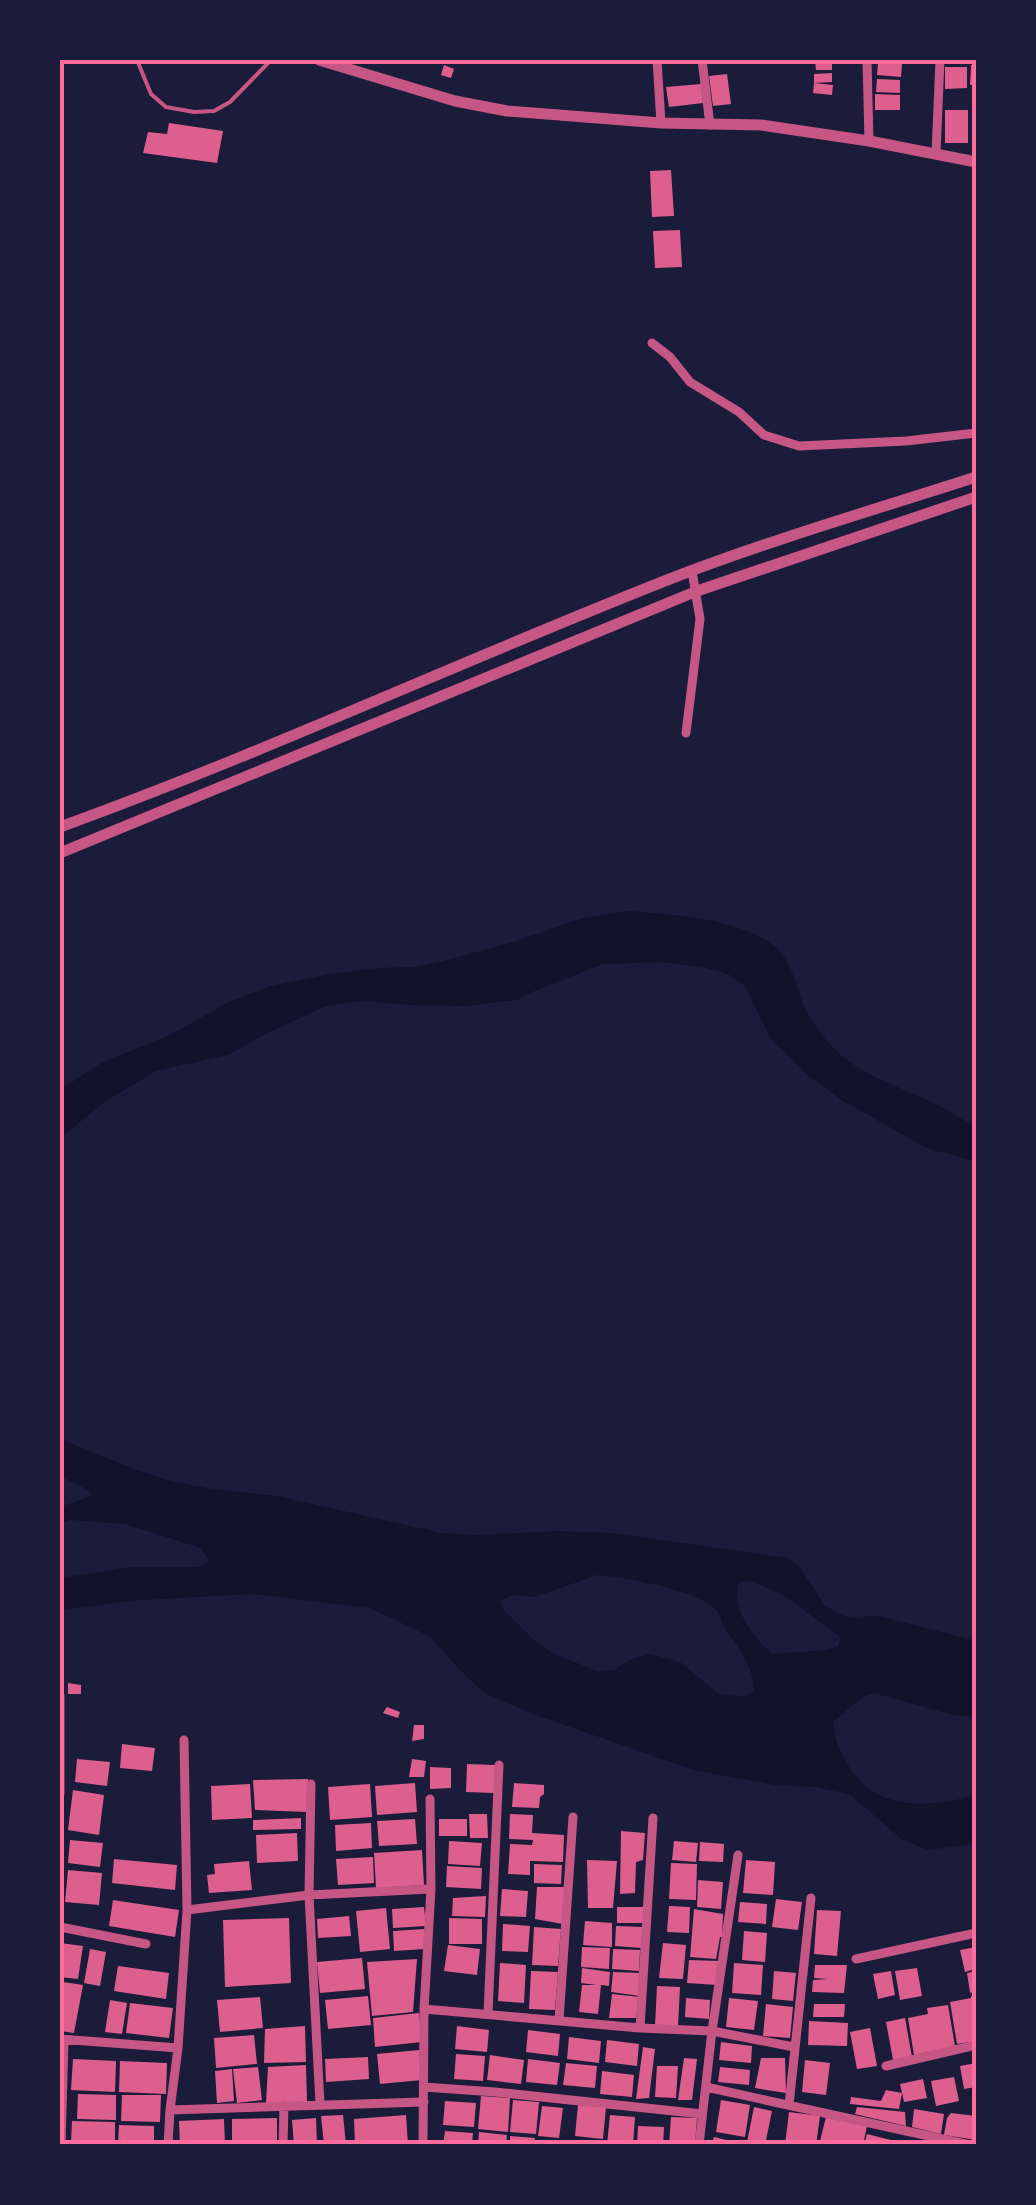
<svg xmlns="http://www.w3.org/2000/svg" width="1036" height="2205" viewBox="0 0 1036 2205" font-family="'Space Grotesk',sans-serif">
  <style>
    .water { fill: #12122b; fill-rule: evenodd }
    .building { fill: #dd5f8e }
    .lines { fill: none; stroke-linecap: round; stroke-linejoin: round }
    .service { stroke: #c65784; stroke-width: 4 }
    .minor { stroke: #c65784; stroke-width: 9 }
    .tertiary { stroke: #c65784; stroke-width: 11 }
    .neatline { fill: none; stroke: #ff6b9d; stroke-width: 4 }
  </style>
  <rect width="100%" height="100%" fill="#1b1b3a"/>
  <path class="water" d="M627,911c43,3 131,8 157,46 10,14 13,33 20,49 9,20 26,41 43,54 24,18 55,28 82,41 16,7 31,17 47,26v34l-47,-12 -86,-48 -33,-24 -39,-38 -26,-53 -17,-12 -26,-7 -41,-5 -58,2 -71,28 -15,8 -51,6 -57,-1 -46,-4 -37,5 -63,29 -35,20 -72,16 -50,30 -46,37v-48l41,-27 71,-29 55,-31 44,-17 60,-12 47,-6 37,-1 29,-6 72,-20 64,-22z
    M60,1439l74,30 36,12 41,8 66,7 165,37 34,2 81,-4 55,2 176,25 11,8 26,40 22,11 32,-1 97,25v79l-3,-3 -20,-2 -79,-22 -10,3 -30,25c-1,14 4,25 10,37 27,54 81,51 132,37v48l-47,7 -26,-10 -54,-46 -35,-7 -40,-2 -80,-15 -158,-55 -50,-21 -24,-22 -33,-36 -59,-28 -116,-14 -114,6 -80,10v-32l70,-11h68l11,-6 -8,-13 -76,-24 -54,-4 -11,3v-16l32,-11 -2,-5 -30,-15zM597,1575c25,2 106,15 121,37 4,6 4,14 10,21 13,18 25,34 26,57l-8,7 -27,-3 -39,-32 -30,-8 -21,6 -14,10 -18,1 -43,-17 -18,-12 -33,-33 -2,-9 11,-5 23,2zM747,1580l35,14 58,43 -1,8 -11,5 -56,4c-18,-17 -42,-45 -33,-71z"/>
  <path class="building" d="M832,60v10h-16l-1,-9z
    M944,60h25l-1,4h-24z
    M878,63l24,1 -1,13 -24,-2z
    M444,65l10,4 -3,9 -10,-3z
    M971,65h5v20h-6z
    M945,67h22v21l-22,1z
    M832,73v9l-18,1v-9z
    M727,74l4,30 -18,2 -4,-30z
    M877,79l23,1v13l-24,-1z
    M814,83l19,2 -1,10 -19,-2z
    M701,84l2,19 -34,4 -3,-20z
    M875,94l25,1v15h-25z
    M945,110h23v33h-23z
    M169,123l54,8 -6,32 -74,-10 5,-21 19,2z
    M671,170l3,46 -22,1 -2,-46z
    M680,230l2,37 -27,1 -2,-37z
    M68,1683l13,2v9h-13z
    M387,1707l13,5 -2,6 -15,-5z
    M414,1725h10v14l-12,2z
    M122,1744l33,4 -3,23 -32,-3z
    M77,1759l33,3 -3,24 -32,-4z
    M412,1759l14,2 -2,16h-15z
    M467,1764l28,1 -1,28 -28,-1z
    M430,1767l21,1v20l-21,1z
    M308,1779v33l-53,-2 -2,-30z
    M415,1783l2,29 -40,3 -2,-29z
    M514,1783l30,2v9l-4,3 -1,11 -27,-1z
    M250,1784l2,34 -40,2 -1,-34z
    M370,1784l2,33 -42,3 -2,-33z
    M73,1790l31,5 -5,40 -31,-5z
    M469,1814h18l1,24h-18z
    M510,1814l23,1 -1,18 32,2 -1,27 -33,-1v14l-22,-1 2,-30 22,1 1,-5 -24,-1z
    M301,1818v11l-48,1v-10z
    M415,1819l2,25 -38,2 -2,-25z
    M439,1819h28v17h-28z
    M371,1823l1,25 -36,3 -1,-26z
    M621,1831l24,2 -2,27 -7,2 -1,31 -15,1z
    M297,1833l1,28 -41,2 -1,-28z
    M70,1840l33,3 -3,24 -32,-4z
    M449,1841l33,2 -2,23 -32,-2z
    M674,1841l24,2 -2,19 -24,-2z
    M700,1842l24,2 -1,18 -24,-1z
    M422,1850l2,35 -48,3 -2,-35z
    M373,1857l1,26 -36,2 -2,-26z
    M114,1859l63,6 -2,25 -63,-7z
    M587,1860l30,1 -4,47h-25z
    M746,1860l29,2 -2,33 -30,-2z
    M249,1861l3,29 -43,3 -2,-18 8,-1 -1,-10z
    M671,1863l26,1 -1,36 -27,-1z
    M534,1864l28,1 -1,19 -27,-1z
    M447,1866l35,2 -1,21 -35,-2z
    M68,1870l34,3 -3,32 -34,-3z
    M698,1880l25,2 -2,27 -24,-2z
    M537,1887h29l-3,37 -28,-5z
    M502,1889l26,2 -2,26 -26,-1z
    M486,1896l-1,21 -33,-1 1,-18z
    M776,1899l26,3 -4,28 -26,-3z
    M113,1900l66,10 -4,27 -66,-11z
    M740,1902l27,2 -1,20 -28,-2z
    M669,1906l21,1 -1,26 -22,-1z
    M424,1907l2,19 -33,2 -1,-19z
    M617,1907h26v16h-26z
    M386,1908l4,41 -30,3 -4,-41z
    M694,1909l29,5 -1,23h-2l-4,22 -26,-2z
    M817,1910l24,1 -4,45 -23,-2z
    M349,1916l2,20 -33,2 -1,-19z
    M289,1918l2,65 -66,4 -2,-67z
    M449,1918l33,1v25h-33z
    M585,1921l27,2v24l-29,-2z
    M503,1924l27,2 -2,26 -26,-1z
    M616,1926l27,1 -1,21 -27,-2z
    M534,1927l27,2 -3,37 -26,-1z
    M424,1929l1,20 -31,2 -1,-20z
    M744,1931l23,2 -2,29 -23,-2z
    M60,1943l23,3 -5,33 -18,-2z
    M663,1943l23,2 -3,34 -24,-1z
    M448,1945l32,4 -3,26 -33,-4z
    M582,1947l28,1 -1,21 -28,-2z
    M976,1947v22l-11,3 -5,-22z
    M90,1949l16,3 -6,34 -16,-3z
    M613,1949l27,1 -1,21 -27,-2z
    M362,1958l3,31 -45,4 -3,-31z
    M417,1959l-4,53 -41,4 -5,-54z
    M689,1960l30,1 -2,24 -30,-2z
    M500,1963l26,2 -2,38 -26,-2z
    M734,1963l29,2 -2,30 -29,-2z
    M815,1965h32l-3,28 -32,-1 1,-12 14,-1 -13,-1z
    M118,1966l51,7 -3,26 -52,-8z
    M582,1968l28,4 -1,14 -8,-1 -3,29 -19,-2 3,-27h15l-16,-2z
    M917,1968l5,28 -22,4 -5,-29z
    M531,1971l27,1 -3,38 -26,-1z
    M774,1971l22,2 -3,28 -21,-2z
    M891,1971l4,24 -17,4 -5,-25z
    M976,1971v21l-6,1 -3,-20z
    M613,1972l28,1 -1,23 -29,-4z
    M63,1982l20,3 -9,48 -14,-2v-33z
    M657,1986l23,1 -2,40 -23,-1z
    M612,1994l28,3 -4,21h-27z
    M976,1995v46l-19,3 -7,-42 21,-4v-2z
    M368,1996l3,29 -43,4 -3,-29z
    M260,1997l3,31 -43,4 -3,-32z
    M686,1998l24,2 -1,19 -24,-2z
    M729,1998l29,3 -4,29 -28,-3z
    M110,2000l17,3 -5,31 -17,-2z
    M130,2003l43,5 -4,30 -43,-5z
    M766,2004l27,3 -3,31 -27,-2z
    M814,2004h31l-1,13h-31z
    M948,2005l7,41 -41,9 -6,-37 20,-4 -1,-6z
    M419,2013l3,29 -47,5 -2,-29z
    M905,2018l7,39 -19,3 -7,-38z
    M809,2021l39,2 -1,23 -39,-1z
    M305,2026l1,36 -42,1 1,-34z
    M457,2026l32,4 -2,22 -32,-3z
    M870,2028l7,38 -20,3 -7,-37z
    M528,2030l32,4 -2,22 -32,-4z
    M254,2035l3,29 -41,4 -2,-30z
    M569,2037l32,4 -2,22 -32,-4z
    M607,2040l32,4 -2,22 -32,-4z
    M721,2042l31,4 -1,17 -32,-3z
    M643,2047l12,2 -6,49 -13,1z
    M419,2050l3,30 -42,4 -3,-30z
    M456,2054l29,2 -2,25 -29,-2z
    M490,2055l34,5 -3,24 -34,-4z
    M368,2057l1,22 -43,3 -1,-23z
    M684,2058l13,1 -5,41h-14z
    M761,2058h24l1,35 -31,-5z
    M73,2059l43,2 -1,31 -44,-2z
    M528,2059l32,4 -3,22 -31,-3z
    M805,2060l25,3 -4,32 -24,-3z
    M120,2061l47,2 -1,31 -47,-2z
    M566,2063l31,3 -2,22 -32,-3z
    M976,2063v24l-12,2 -4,-23z
    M306,2065l1,37 -41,1 2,-36z
    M657,2066h21l-2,32 -21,-1z
    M258,2067l4,33 -25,3 -4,-34z
    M720,2067l30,3 -1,15 -31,-3z
    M232,2069l2,32 -17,2 -2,-32z
    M602,2071l32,4 -2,22 -32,-3z
    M954,2077l5,24 -23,5 -5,-25z
    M923,2079l4,19 -23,4 -4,-18z
    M886,2090l16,3 -3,16 -49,-5 1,-7 30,4z
    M78,2094l38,1v25l-39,-1z
    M122,2095h39l-1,27 -39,-1z
    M481,2096l29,2 -2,34 -30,-3z
    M513,2100l26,2 -3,32 -26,-2z
    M721,2100l29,5 -5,32 -29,-5z
    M445,2101l31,2 -2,24 -31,-2z
    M578,2105l28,2 -3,32 -28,-3z
    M542,2106l21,2 -4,30 -21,-2z
    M754,2107l18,4 -7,34 -18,-3z
    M857,2107l48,5 1,14 -51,-12z
    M914,2109l30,5 -3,20 -29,-7z
    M789,2112l31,4 -4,29h-31z
    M951,2113l25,3v24l-32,-5 3,-17z
    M343,2115l3,30h-22l-3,-29z
    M406,2115l2,30h-34v-3l-19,2 -1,-25z
    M610,2115l25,2 -2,28h-26z
    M671,2117l26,1 -2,27h-26z
    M826,2117l41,9 -4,19h-44z
    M277,2118v27h-45v-26z
    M316,2118l1,27h-23l-2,-25z
    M224,2119l1,26h-45l-1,-24z
    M72,2121l43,1v20l-44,-1z
    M119,2125l35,1v18l-36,-1z
    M638,2126l26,1 -1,18h-26z
    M445,2131l28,2 -1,12h-29z
    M479,2132l28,3 -1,10h-28z
    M867,2134l24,6 -1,5h-26z
    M510,2136l25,2 -1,7h-24z
    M714,2137l29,7 -1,1h-31z"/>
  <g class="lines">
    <path class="service" d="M137,60l14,34 15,13 28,5 20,-1 16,-9 41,-42"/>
    <path class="minor" d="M657,60l4,63
      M702,60l8,65
      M867,60l2,81
      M936,153l4,-93
      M652,343l18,14 20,25 49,30 25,23 35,11 107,-5 70,-8
      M686,733l14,-114 -8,-48
      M60,1696v98
      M311,1784l-2,111 11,209
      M187,1910l122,-15 122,-6
      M60,1927l86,17
      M856,1959l120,-26
      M424,2009l216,19 72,3 82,16
      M488,2013l11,-248
      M559,2020l14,-203
      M640,2028l13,-210
      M60,2039l118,9
      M886,2066l90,-21
      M424,2087l71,5 207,22
      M706,2087l264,58
      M789,2105l22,-207
      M170,2110l254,-8
      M61,2145l3,-105
      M168,2145l2,-35 8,-62 9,-138 -3,-170
      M283,2145l1,-40
      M423,2145l1,-136 7,-120 -1,-90
      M699,2145l13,-114 26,-176"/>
    <path class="tertiary" d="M319,60l136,41 52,10 154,12 100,2 108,16 107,21
      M60,827c210,-76 412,-171 620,-252 97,-37 197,-66 296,-98
      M60,853l637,-262 279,-94"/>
  </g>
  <rect width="1036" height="2205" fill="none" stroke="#1b1b3a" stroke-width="125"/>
  <rect x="62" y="62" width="912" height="2080" class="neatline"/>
</svg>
